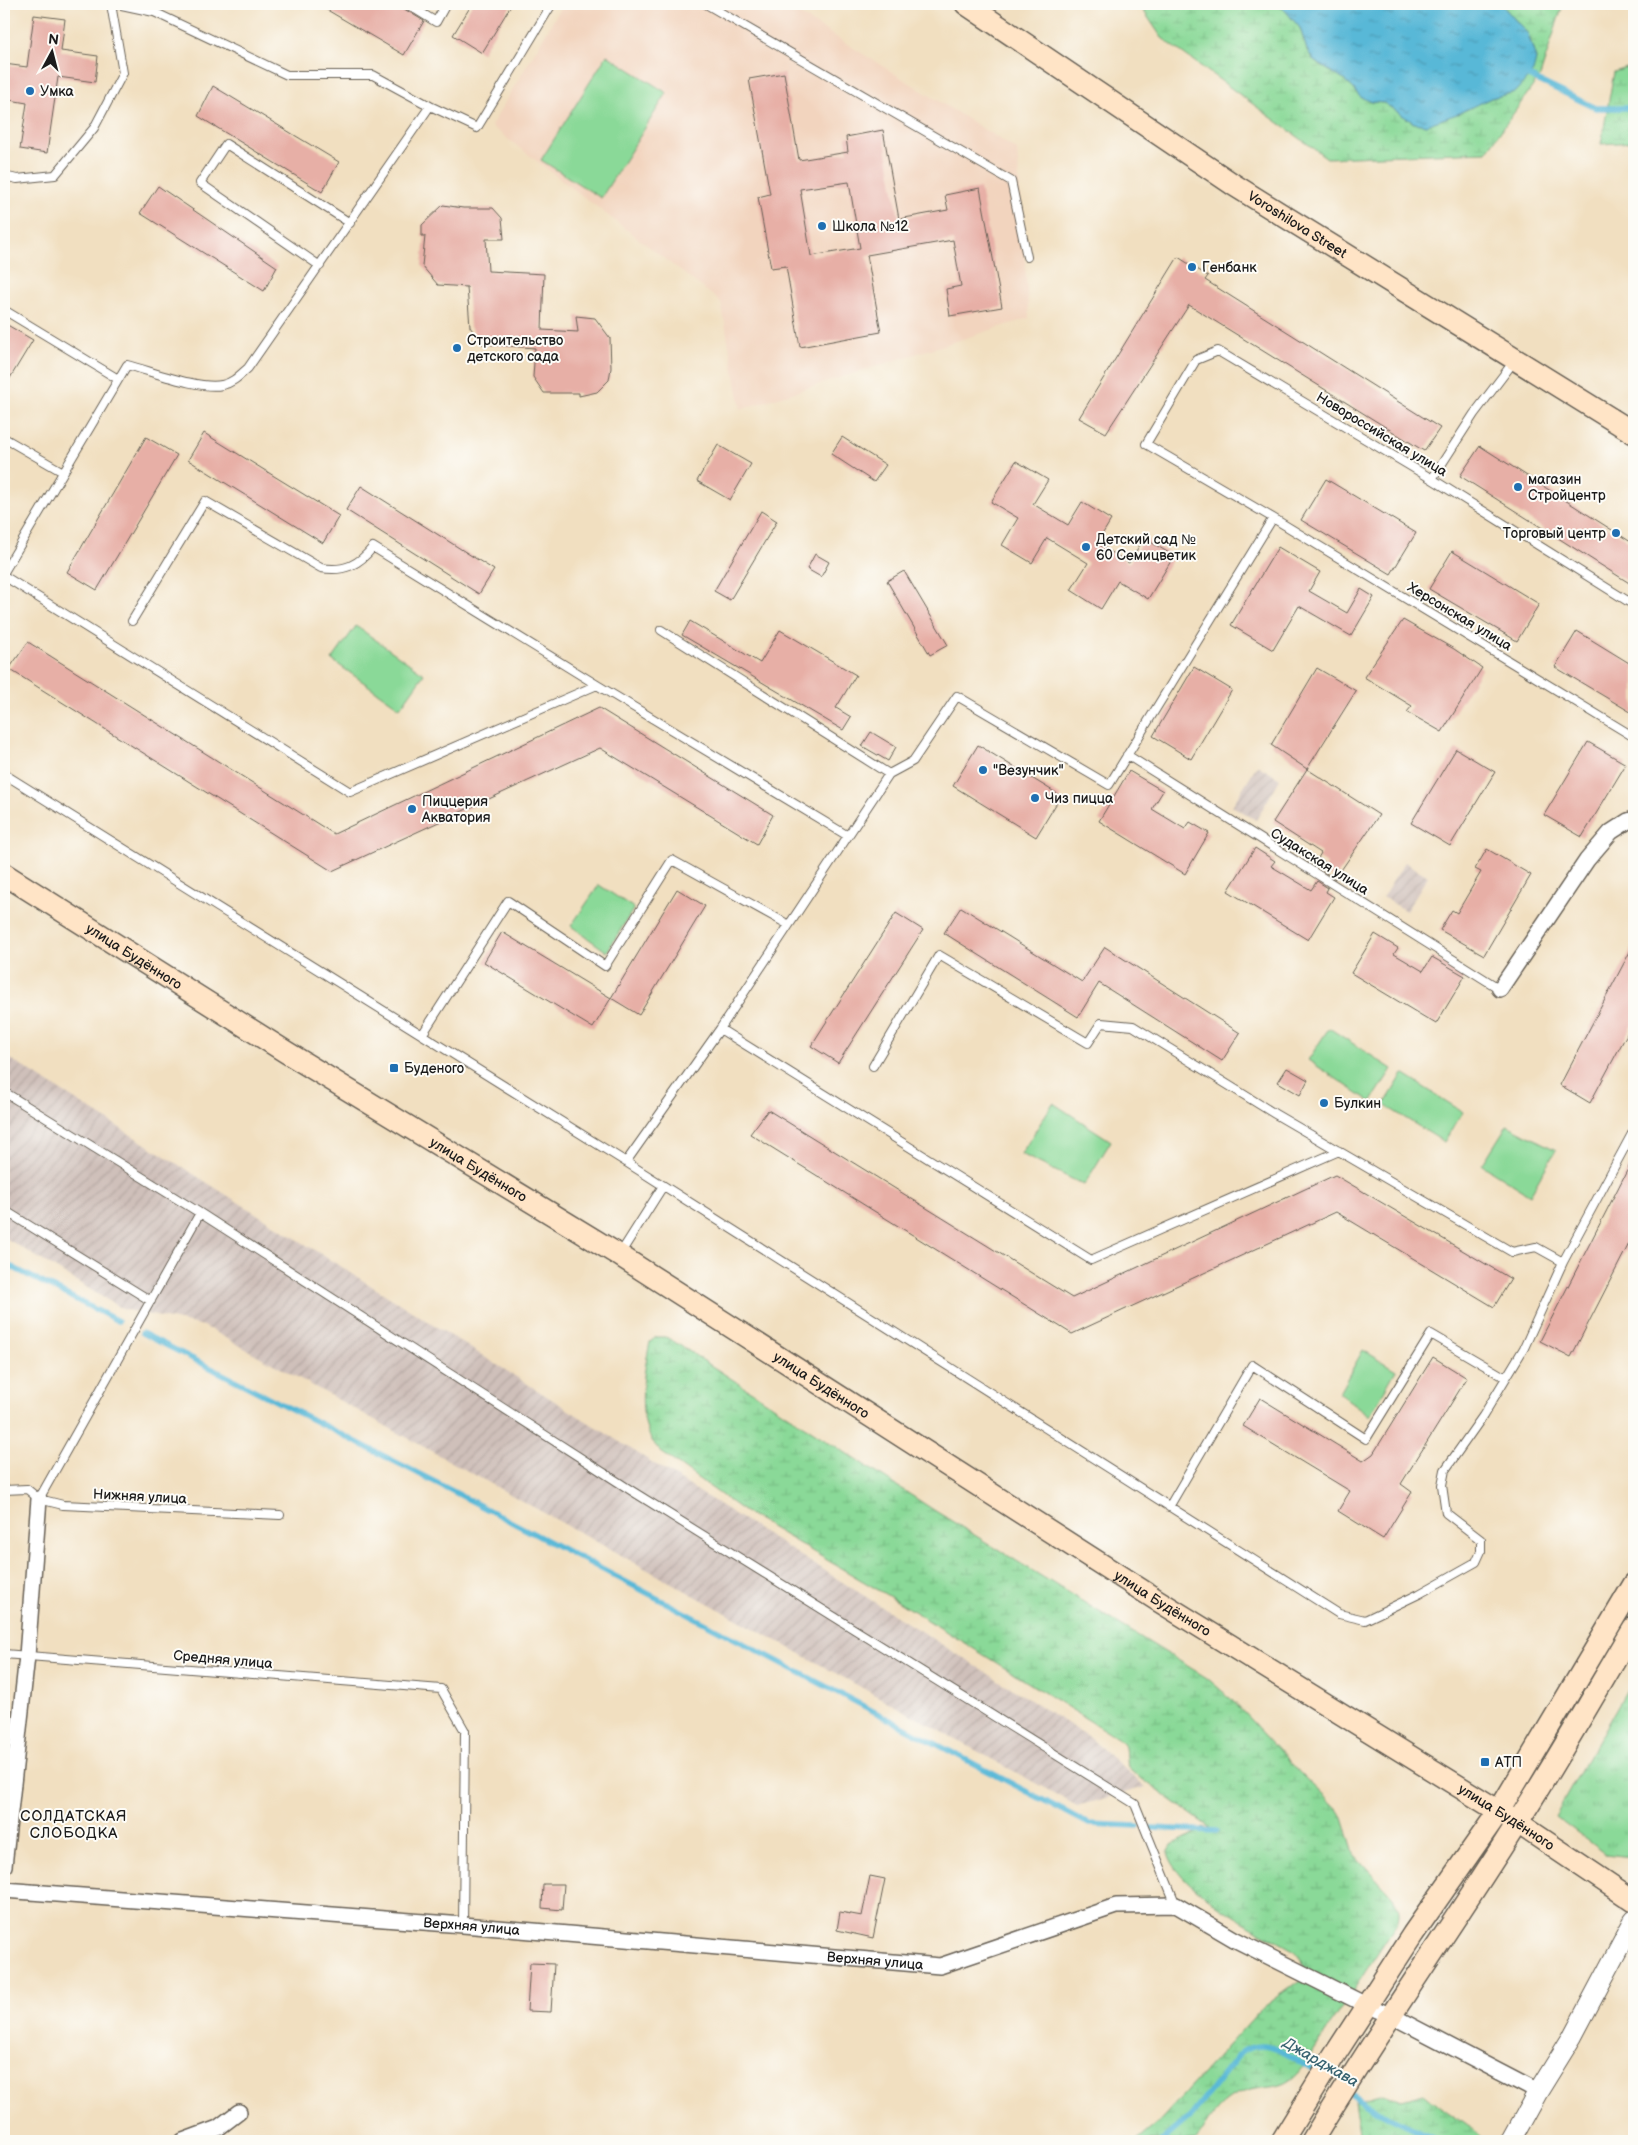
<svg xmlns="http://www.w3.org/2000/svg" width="1638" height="2145" viewBox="0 0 1638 2145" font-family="'Balsamiq Sans',sans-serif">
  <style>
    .built { fill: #f2d4be }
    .industrial { fill: url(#industrial-furrows) }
    .grass { fill: url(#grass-tufts); stroke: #537a5a }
    .wetland { fill: url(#wetland-marsh); stroke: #537a5a }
    .green { fill: #8ad998; stroke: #537a5a }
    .water { fill: url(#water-ripples); stroke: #3a6a7a }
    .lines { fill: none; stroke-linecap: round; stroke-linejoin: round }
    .stream { stroke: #59b8d7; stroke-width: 5.5 }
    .building { fill: #e7afa6; fill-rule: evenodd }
    .service-casing { stroke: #676055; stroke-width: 10 }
    .minor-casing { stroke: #676055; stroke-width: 18 }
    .tertiary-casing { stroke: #676055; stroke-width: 21 }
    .secondary-casing { stroke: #676055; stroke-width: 24 }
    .service { stroke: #fff; stroke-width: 8 }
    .minor { stroke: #fff; stroke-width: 15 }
    .tertiary { stroke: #fff; stroke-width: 19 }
    .secondary { stroke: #ffe4c6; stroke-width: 21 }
    .poi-dot { fill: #1f6fb2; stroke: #fdfcf7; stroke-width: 2 }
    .labels { text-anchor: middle; stroke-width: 4; stroke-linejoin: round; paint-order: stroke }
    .poi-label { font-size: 14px; fill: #1c1c1c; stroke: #fdfcf7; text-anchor: start }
    .street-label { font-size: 14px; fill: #1c1c1c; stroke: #fdfcf7 }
    .neighbourhood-label { font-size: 15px; letter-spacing: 1px; fill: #1c1c1c; stroke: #fdfcf7 }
    .water-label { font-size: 15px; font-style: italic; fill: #376270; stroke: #fdfcf7 }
  </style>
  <defs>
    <pattern id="industrial-furrows" width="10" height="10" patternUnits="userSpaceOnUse" patternTransform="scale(1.25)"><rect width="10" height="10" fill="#cfc0ba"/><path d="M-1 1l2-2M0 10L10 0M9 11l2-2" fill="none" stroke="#b1a49f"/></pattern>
    <pattern id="grass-tufts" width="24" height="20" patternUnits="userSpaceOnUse" patternTransform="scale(1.25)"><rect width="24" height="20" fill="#8ad998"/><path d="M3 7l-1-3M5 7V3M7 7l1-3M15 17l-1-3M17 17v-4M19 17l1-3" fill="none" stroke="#76ba82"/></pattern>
    <pattern id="wetland-marsh" width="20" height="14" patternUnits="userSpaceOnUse" patternTransform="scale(1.25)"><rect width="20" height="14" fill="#8ad998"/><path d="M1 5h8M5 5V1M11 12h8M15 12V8" fill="none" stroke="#76ba82"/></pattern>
    <pattern id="water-ripples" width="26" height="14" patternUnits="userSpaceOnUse" patternTransform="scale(1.25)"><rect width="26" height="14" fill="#59b8d7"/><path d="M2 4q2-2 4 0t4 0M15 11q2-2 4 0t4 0" fill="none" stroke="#4995ae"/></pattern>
  </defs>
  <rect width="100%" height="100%" fill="#fdfcf7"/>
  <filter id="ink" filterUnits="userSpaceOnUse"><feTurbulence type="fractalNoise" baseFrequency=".02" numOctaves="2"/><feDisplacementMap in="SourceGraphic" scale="10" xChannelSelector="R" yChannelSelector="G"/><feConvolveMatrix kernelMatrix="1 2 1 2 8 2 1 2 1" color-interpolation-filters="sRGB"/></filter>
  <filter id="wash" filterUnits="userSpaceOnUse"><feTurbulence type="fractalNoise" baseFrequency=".0096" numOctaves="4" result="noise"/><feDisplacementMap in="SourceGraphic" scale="20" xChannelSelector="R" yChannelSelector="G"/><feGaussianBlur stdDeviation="1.12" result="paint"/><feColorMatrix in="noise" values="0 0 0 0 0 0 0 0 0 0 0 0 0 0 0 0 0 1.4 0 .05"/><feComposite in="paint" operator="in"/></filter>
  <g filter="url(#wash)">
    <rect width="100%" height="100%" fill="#f1dfc0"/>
    <path class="built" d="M563,4h220l234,146 12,168 -288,91 -20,-107 -230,-176z"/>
    <path class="industrial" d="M1257,765l23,14 -24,41 -24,-14z
      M1405,862l23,14 -22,35 -23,-14z
      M4,1055l1085,682 56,50 -68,19 -873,-480 -82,-17 -118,-72z"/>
    <path class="grass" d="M1634,1677v179l-3,1 -25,-3 -51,-38z"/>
    <path class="wetland" d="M1139,4h135l10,5 16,19 7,22 7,11 30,19 9,8 8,9 11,5 12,1 30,20 43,-9 34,-16 24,-6 21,-33 -8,-25 -27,-30h62l-23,72 -54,76 -159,6 -165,-120z
      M1634,66v76l-33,2 13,-72z
      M656,1337h9l5,2 267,173 270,166 22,19 72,77 36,35 6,9 11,36 38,42c7,9 9,16 5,27l-95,146c-18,23 -31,15 -55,22 -26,7 -39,29 -51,50h-60l21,-17 104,-115 39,-28c7,-11 3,-22 -5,-30 -33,-19 -118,-61 -127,-99l4,-7 28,-14 3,-4 10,3 -82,-59c-9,-10 -2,-21 -9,-30l-225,-140 -152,-89 -84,-60c-28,-28 -18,-75 -11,-110z
      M1383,2093l18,7 23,-6c18,16 39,26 56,42l-1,5h-95l-24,-9 -5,-31z"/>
    <path class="green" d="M607,55l60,38 -66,105 -60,-38z
      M356,626l68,48 -24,34 -68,-48z
      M599,885l35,23 -27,44 -36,-26z
      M1329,1028l63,41 -21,33 -63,-42z
      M1403,1074l60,38 -19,30 -60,-37z
      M1053,1103l58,38 -27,44 -63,-31z
      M1507,1125l49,25 -26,45 -48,-30z
      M1363,1350l33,20 -26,46 -31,-23z"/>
    <path class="water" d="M1274,4h227l27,30 8,25 -3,13 -18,20 -24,6 -34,16 -31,11 -12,-2 -30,-20 -12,-1 -12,-5 -7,-9 -9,-8 -30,-19 -7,-11 -7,-22 -16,-19z"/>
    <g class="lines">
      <path class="stream" d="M1522,73l74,35h38
        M4,1263l114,58
        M142,1333l295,150 652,341 49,2
        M1151,1828l65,3
        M1347,2092l35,22 56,27
        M1162,2141l29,-25 47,-60c26,-25 56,3 80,18"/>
    </g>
    <g id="blocks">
      <path class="building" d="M317,4h79l28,17 -20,34z
        M472,4h40l-30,49 -29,-18z
        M34,15l31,4 -4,32 37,5 -3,26 -37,-5 -11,76 -27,-4 7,-46 -23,-4v-35l23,3z
        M784,73l15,87 49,-8 -2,-15 37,-7 16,89 49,-9 -3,-15 35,-7 22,119 -52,9 -4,-27 15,-3 -8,-46 -86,15 14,77 -81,15 -14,-81 -15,2 -13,-71 12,-3 -21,-115zM849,182l11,66 -49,8 -11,-67z
        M213,86l126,76 -17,30 -124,-76z
        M158,186l119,81 -13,24 -124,-78z
        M443,205l20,3h30l9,10 2,21h-18l2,32 56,3 -2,56 36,2 -2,-16 19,2 15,20 1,30 -2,12 -12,12 -18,4v-3h-35l-11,-16 2,-29 -53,-4 -12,-17 -3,-40 -29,-2 -16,-19 3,-30h-3v-11z
        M1178,257l30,19 -3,4 235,148 -16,23 -235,-146 -83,128 -27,-15z
        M4,323l29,17 -29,48z
        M204,433l135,83 -16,27 -135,-83z
        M146,437l31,18 -80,135 -30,-18z
        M842,437l44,28 -12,17 -43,-28z
        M718,445l33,19 -21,36 -33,-19z
        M1480,446l154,98v42l-174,-110z
        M1016,461l32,19 -15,24 35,21 14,-23 29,18 -14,23 32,20 15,-25 30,18 -26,43 -30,-18 -17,28 -30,-19 17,-27 -41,-25 -15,25 -30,-18 16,-27 -27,-16z
        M1326,479l90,54 -25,41 -90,-54z
        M361,486l133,84 -15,24 -133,-84z
        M761,511l16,10 -47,79 -16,-9z
        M1278,547l42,25 -11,19 38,22 14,-24 13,8 -23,39 -52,-30 -26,44 -42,-25z
        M1452,551l87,53 -22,37 -88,-52z
        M815,554l14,8 -8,15 -14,-8z
        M904,571l44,74 -18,10 -43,-74z
        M1403,620l51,29 28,19 -40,64 -35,-20 5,-6 -48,-29z
        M690,621l70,42 20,-33 76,45 -20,33 15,9 -8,13 -161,-95z
        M1577,631l57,35v48l-79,-47z
        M28,642l306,192 265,-126 174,107 -16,29 -157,-96 -268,123 -323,-202z
        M1194,667l38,23 -41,69 -38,-23z
        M1317,668l39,23 -49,78 -36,-24z
        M871,732l25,15 -8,14 -26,-15z
        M1588,742l38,22 -44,73 -38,-22z
        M978,745l83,51 -25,41 -83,-51z
        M1456,749l39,23 -45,74 -39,-23z
        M1307,769l72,46 -44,64 -12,-8 4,-7 -9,-6 3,-5 -48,-31z
        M1129,771l34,20 -11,18 33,20 5,-7 19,11 -24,41 -86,-53z
        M1255,848l20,13 -4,5 40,24 6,-9 11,7 -2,4 8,5 -26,43 -80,-49z
        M1487,849l44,26 -47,80 -44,-25 12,-20 5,3 24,-41 -6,-3z
        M677,889l28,17 -66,109 -28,-17z
        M961,907l121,75 23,-35 135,86 -18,28 -123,-78 -21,34 -134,-84z
        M896,913l27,17 -85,133 -27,-17z
        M502,932l109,66 -18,30 -109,-66z
        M1375,934l23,14 -4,6 29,17 9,-14 33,19 -29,48 -85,-51z
        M1634,944v77l-44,82 -30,-18z
        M1287,1068l21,12 -8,15 -22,-13z
        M768,1110l304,188 263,-123 176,104 -17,28 -158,-95 -264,122 -322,-200z
        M1634,1157v77l-63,123 -31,-16z
        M1433,1357l34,21 -66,106 11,8 -29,47 -45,-28 12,-20 -107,-65 17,-28 103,63 10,-7z
        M870,1876l15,3 -12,59 -36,-8 3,-18 22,4z
        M543,1884h21l-2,26 -20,-2z
        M530,1963l24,1 -3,48 -24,-1z"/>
    </g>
  </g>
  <g filter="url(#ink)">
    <use href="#blocks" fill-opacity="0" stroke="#676055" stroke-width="1"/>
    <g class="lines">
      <defs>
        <path id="service" d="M117,4l37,8 133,63h86l57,31
          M407,4l29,18 10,-18
          M706,4l305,177 16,76
          M4,176l13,3 38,-4 39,-47 29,-55 -12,-69
          M320,266l-120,-83 26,-39 124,79
          M4,310l114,69
          M4,438l59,34
          M1432,479l42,-65 41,-54
          M4,572l123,-207c24,6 73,25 95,20 11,-2 18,-10 26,-17l182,-262 47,22 75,-124
          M4,576l346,216 247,-107
          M1634,605l-202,-126 -214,-128 -22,9 -50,84 127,74 361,219
          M132,621l73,-120 116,67c23,4 38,-3 52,-21l224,138 251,151
          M661,630l228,144
          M1127,755l373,234
          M4,774l622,388 713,452 26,6 54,-26 57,-32 5,-11v-11l-35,-27 -4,-28 3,-15 38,-54 41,-68 39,-86 71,-132
          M720,1029l371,231 248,-109
          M422,1035l86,-134 97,65 67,-106 117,65
          M873,1066l66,-111 149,88 13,-20 32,3 142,88 237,138 24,-5 27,15
          M4,1092l196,121 432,278 503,313 41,101
          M626,1162l94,-133 169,-255 24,-13 44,-65 152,89 164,-267
          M4,1210l147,91
          M620,1254l43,-68
          M4,1490l23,-1 12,10 24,6 217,10
          M39,1499l161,-286
          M1169,1507l83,-142 114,74 65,-105 75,44
          M4,1654l437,35 24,42 -2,194"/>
        <g id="minor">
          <path d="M1500,989l87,-129 24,-28 17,-11 6,-2"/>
          <path d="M4,1866l23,-210 12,-157"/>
          <path id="s1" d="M4,1890l459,35 477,41 176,-60 60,-1 58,34 134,67 24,10 146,76"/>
          <path d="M183,2141l35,-13 21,-16"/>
        </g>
        <path id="tertiary" d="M1511,2141l27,-49 34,-55 62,-117"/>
        <g id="secondary">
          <path id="s2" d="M966,4l268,181 400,248"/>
          <path id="s3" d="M4,874l282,178 333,203 538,345 361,223 116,78"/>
          <path d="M1282,2141l50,-82 81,-125 86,-123 135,-227"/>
          <path d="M1312,2141c64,-108 138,-211 205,-318 41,-64 78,-130 117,-195"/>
        </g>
      </defs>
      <use href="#service" class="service-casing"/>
      <use href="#minor" class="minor-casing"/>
      <use href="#tertiary" class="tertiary-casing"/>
      <use href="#secondary" class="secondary-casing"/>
      <use href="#service" class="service"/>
      <use href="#minor" class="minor"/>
      <use href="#tertiary" class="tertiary"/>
      <use href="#secondary" class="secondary"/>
    </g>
  </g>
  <g class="poi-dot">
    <circle cx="30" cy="91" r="5"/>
    <circle cx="822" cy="226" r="5"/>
    <circle cx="1192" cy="267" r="5"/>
    <circle cx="457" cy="348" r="5"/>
    <circle cx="1518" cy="487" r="5"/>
    <circle cx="1616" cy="533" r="5"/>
    <circle cx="1086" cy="547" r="5"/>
    <circle cx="983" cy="770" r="5"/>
    <circle cx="1035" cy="798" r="5"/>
    <circle cx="412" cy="809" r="5"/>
    <rect x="389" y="1063" width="10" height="10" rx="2.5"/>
    <circle cx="1324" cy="1103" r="5"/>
    <rect x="1480" y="1757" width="10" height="10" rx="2.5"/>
  </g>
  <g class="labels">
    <g class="poi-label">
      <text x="40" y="96">Умка</text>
      <text x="832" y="231">Школа №12</text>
      <text x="1202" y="272">Генбанк</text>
      <text x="467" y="345">Строительство<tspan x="467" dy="16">детского сада</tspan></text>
      <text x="1528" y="484">магазин<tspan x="1528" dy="16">Стройцентр</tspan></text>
      <text x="1606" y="538" text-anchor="end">Торговый центр</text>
      <text x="1096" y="544">Детский сад №<tspan x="1096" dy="16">60 Семицветик</tspan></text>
      <text x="993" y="775">"Везунчик"</text>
      <text x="1045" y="803">Чиз пицца</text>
      <text x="422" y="806">Пиццерия<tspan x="422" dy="16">Акватория</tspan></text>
      <text x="404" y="1073">Буденого</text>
      <text x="1334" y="1108">Булкин</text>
      <text x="1495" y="1767">АТП</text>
    </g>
    <g class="street-label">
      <text dy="5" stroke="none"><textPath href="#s2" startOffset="398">Voroshilova Street</textPath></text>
      <text transform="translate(1382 434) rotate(31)" y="5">Новороссийская улица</text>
      <text transform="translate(1460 616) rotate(31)" y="5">Херсонская улица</text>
      <text transform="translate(1320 861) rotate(32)" y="5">Судакская улица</text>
      <text dy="5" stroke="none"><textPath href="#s3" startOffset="154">улица Будённого</textPath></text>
      <text dy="5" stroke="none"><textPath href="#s3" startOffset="559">улица Будённого</textPath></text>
      <text dy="5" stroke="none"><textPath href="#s3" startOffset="964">улица Будённого</textPath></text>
      <text transform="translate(140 1496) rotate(3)" y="5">Нижняя улица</text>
      <text dy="5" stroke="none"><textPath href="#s3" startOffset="1369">улица Будённого</textPath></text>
      <text transform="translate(223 1659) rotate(5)" y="5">Средняя улица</text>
      <text dy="5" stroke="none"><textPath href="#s3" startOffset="1774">улица Будённого</textPath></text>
      <text dy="5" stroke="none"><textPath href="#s1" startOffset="469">Верхняя улица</textPath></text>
      <text dy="5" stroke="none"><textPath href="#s1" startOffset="874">Верхняя улица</textPath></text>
    </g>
    <g class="neighbourhood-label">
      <text x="74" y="1821">СОЛДАТСКАЯ<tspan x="74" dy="17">СЛОБОДКА</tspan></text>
    </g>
    <g class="water-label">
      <text transform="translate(1321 2062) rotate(30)" y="5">Джарджава</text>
    </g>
  </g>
  <rect width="1638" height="2145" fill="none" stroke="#fdfcf7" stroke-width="20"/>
  <g transform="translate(52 52) rotate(7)" stroke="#fdfcf7" stroke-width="4" paint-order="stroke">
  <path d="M0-4L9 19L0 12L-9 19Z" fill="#1c1c1c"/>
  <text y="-8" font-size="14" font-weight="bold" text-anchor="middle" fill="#1c1c1c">N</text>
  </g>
</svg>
